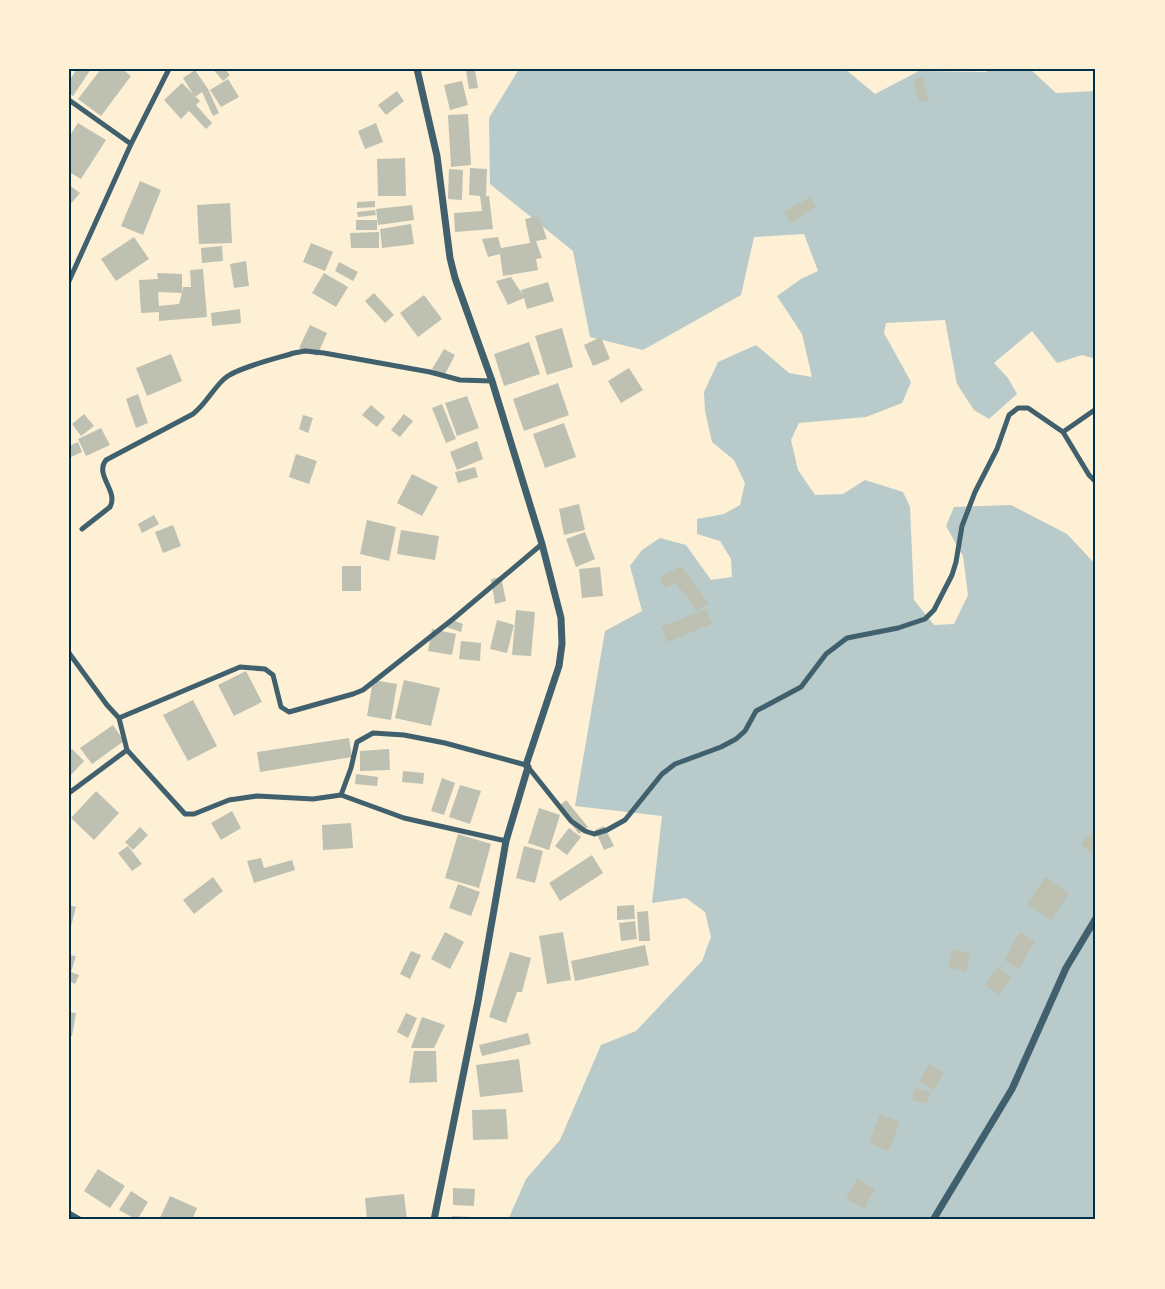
<svg xmlns="http://www.w3.org/2000/svg" width="1165" height="1289" viewBox="0 0 1165 1289" font-family="'Public Sans',sans-serif">
  <style>
    .green { fill: #b9caca }
    .building { fill: #bec0b2; fill-rule: evenodd }
    .lines { fill: none; stroke-linecap: round; stroke-linejoin: round }
    .minor { stroke: #3f606c; stroke-width: 5 }
    .tertiary { stroke: #3f606c; stroke-width: 7 }
    .neatline { fill: none; stroke: #003049; stroke-width: 2 }
  </style>
  <rect width="100%" height="100%" fill="#fdf0d5"/>
  <path class="green" d="M519,69h326l30,25 44,-23 67,1 4,-3h40l26,24 40,-2v268l-14,-4 -25,8 -25,-32 -38,32 14,15 9,16 -28,25 -15,-9 -17,-26 -12,-64 -59,3 -2,10 27,49 -9,21 -36,14 -67,6 -8,17 7,30 17,25 28,-1 22,-14 38,12 7,15 4,93 20,25 20,-1 14,-29 -5,-39 -17,-30 8,-19 57,-2 56,29 29,31v655h-588l18,-41 34,-39 41,-95 35,-14 66,-70 9,-24 -6,-25 -19,-14 -34,5 10,-87 -87,-10 30,-175 37,-20 -12,-45 12,-16 18,-12 26,7 25,35 21,-3 -1,-18 -11,-18 -23,-7v-15l27,-5 16,-9 5,-22 -11,-23 -22,-18 -7,-31 -1,-19 14,-30 38,-17 33,28 23,4 -10,-43 -25,-38 24,-17 17,-8 -14,-37 -50,3 -13,58 -98,55 -53,-13 -17,-86 -83,-67 -1,-66z"/>
  <path class="building" d="M77,69h14l-18,27 -4,-3v-12z
    M101,69h21l9,7 -30,40 -23,-17z
    M213,69h12l5,6 -7,6z
    M195,70l13,19 -6,3 6,-3 11,24 -6,3 -11,-24 -7,5 -12,-19z
    M475,70l3,18 -9,1 -3,-18z
    M922,77l7,23 -9,3 -7,-23z
    M228,79l11,18 -18,10 -11,-17z
    M462,81l6,24 -18,5 -6,-25z
    M182,83l18,18 -4,4 16,18 -6,6 -17,-18 -8,8 -17,-19z
    M397,91l7,10 -18,14 -8,-10z
    M468,114l3,51 -20,2 -3,-52z
    M78,123l28,17 -25,39 -12,-7v-35z
    M376,123l7,19 -18,7 -7,-18z
    M405,158l1,38h-28l-1,-37z
    M470,168l17,1 -1,27h3l4,33 -38,3 -1,-19 28,-2 -2,-15 -11,-1z
    M449,169l14,1 -1,30 -14,-1z
    M140,181l21,9 -18,45 -22,-9z
    M69,185l11,8 -11,13z
    M810,197l6,10 -25,16 -7,-11z
    M375,201v6l-18,1v-6z
    M230,203l2,40 -33,1 -2,-39z
    M412,205l2,15 -36,5 -2,-16z
    M375,210l1,5 -18,2 -1,-5z
    M539,216l8,23 -11,2 6,17 -6,1 2,11 -35,6 -3,-22 -12,3 -6,-18 16,-2 3,11 29,-5 -5,-24z
    M356,220h21v10h-21z
    M411,224l3,20 -32,4 -2,-19z
    M379,232v16h-28l-1,-15z
    M134,237l15,22 -33,22 -15,-22z
    M311,243l22,9 -8,19 -22,-9z
    M222,246l1,15 -21,2 -1,-15z
    M246,261l3,25 -15,2 -4,-24z
    M339,262l19,10 -5,9 -18,-10z
    M203,269l4,48 -48,4v-9l-18,1 -2,-33 19,-1 -1,-6 25,1v19l1,-6h8l-1,-17zM158,292l24,1 -3,11 -20,2z
    M324,273l24,14 -12,20 -24,-14z
    M511,277l12,18 -2,-5 27,-8 6,19 -27,8 -3,-11 -16,7 -12,-24z
    M374,293l20,22 -9,8 -20,-22z
    M424,295l18,24 -24,18 -18,-24z
    M240,309l1,14 -29,3 -1,-13z
    M310,325l17,8 -10,23 -18,-8z
    M562,328l11,39 -26,8 -12,-39z
    M601,337l9,22 -17,7 -9,-21z
    M529,342l11,32 -36,12 -10,-32z
    M444,349l11,6 -11,21 -12,-7z
    M171,354l11,27 -35,15 -11,-28z
    M629,368l14,22 -22,13 -13,-22z
    M558,383l11,32 -45,16 -11,-32z
    M138,394l10,29 -12,5 -10,-29z
    M467,396l12,32 -22,8 -12,-33z
    M442,404l14,35 -10,4 -14,-35z
    M371,405l14,12 -8,10 -15,-12z
    M84,414l10,12 -13,10 -9,-12z
    M404,414l9,7 -13,16 -9,-7z
    M303,415l10,3 -5,15 -9,-4z
    M564,423l12,34 -31,11 -12,-34z
    M101,428l9,17 -24,11 -8,-17z
    M477,441l6,18 -26,11 -7,-18z
    M78,442l4,10 -13,6v-12z
    M296,454l21,7 -8,23 -20,-7z
    M475,467l3,10 -20,6 -3,-11z
    M412,474l26,13 -16,29 -25,-13z
    M579,504l6,26 -21,5 -5,-26z
    M154,515l5,9 -17,9 -4,-9z
    M367,520l29,7 -7,34 -29,-7z
    M173,525l8,21 -18,7 -8,-21z
    M401,530l38,6 -4,24 -38,-6z
    M585,532l10,27 -19,8 -10,-28z
    M342,566h19v25h-19z
    M681,566l28,38 -12,7 -21,-28 -12,5 -4,-11z
    M600,567l3,29 -21,2 -3,-29z
    M501,577l5,24 -11,3 -4,-25z
    M706,609l6,15 -45,18 -6,-15z
    M516,610l19,2 -4,44 -19,-1z
    M449,619l14,5 -2,8 -15,-5z
    M497,620l17,5 -7,28 -17,-4z
    M432,629l24,5 -4,21 -24,-4z
    M461,641l20,2 -1,18 -21,-2z
    M246,671l16,31 -28,14 -16,-31z
    M373,680l24,4 -6,36 -24,-4z
    M404,680l36,8 -9,38 -36,-8z
    M193,700l24,46 -29,15 -25,-46z
    M113,725l11,16 -32,23 -12,-16z
    M349,738l3,19 -92,15 -3,-20z
    M72,749l12,12 -15,16v-25z
    M389,749l1,21 -30,1v-20z
    M403,771l21,2 -1,11 -21,-2z
    M356,774l22,3 -1,9 -22,-2z
    M442,778l13,5 -11,32 -13,-4z
    M460,785l21,6 -11,33 -21,-7z
    M96,791l23,22 -25,27 -23,-22z
    M566,800l22,27 -9,7 -21,-27z
    M539,808l21,7 -11,35 -21,-7z
    M232,811l9,17 -20,12 -10,-17z
    M351,823l2,25 -30,2 -1,-25z
    M604,826l10,20 -10,4 -9,-20z
    M140,827l8,8 -15,15 -8,-8z
    M569,828l12,9 -14,18 -12,-9z
    M1096,829v31l-15,-17z
    M458,834l33,10 -12,44 -34,-10z
    M128,846l14,18 -10,7 -14,-18z
    M524,846l19,5 -8,32 -19,-5z
    M592,855l11,18 -43,28 -11,-18z
    M261,858l3,10 28,-8 3,10 -41,13 -7,-22z
    M213,877l10,14 -29,23 -11,-14z
    M1045,877l24,16 -18,27 -24,-16z
    M458,884l22,8 -9,24 -22,-8z
    M69,905l7,2 -6,23h-1z
    M634,905l1,14 -18,1v-14z
    M648,911l2,30h-11l-2,-29z
    M635,921l2,18 -16,2 -2,-18z
    M445,932l19,10 -14,27 -19,-10z
    M563,932l8,48 -24,4 -8,-48z
    M1020,932l15,9 -16,28 -15,-9z
    M645,945l4,20 -74,16 -4,-20z
    M953,949l18,5 -5,18 -18,-5z
    M411,951l10,4 -11,24 -10,-5z
    M510,952l21,6 -9,34h-5l-11,31 -17,-6z
    M69,955l7,1 -5,16 8,3 -4,9 -6,-3z
    M998,967l14,10 -13,18 -14,-10z
    M69,1012l7,1 -4,23h-3z
    M406,1013l11,5 -9,20 -11,-6z
    M422,1017l23,8 -11,23h-23z
    M528,1033l3,11 -49,12 -3,-11z
    M414,1051h22l1,31 -28,1z
    M519,1059l4,33 -43,5 -4,-32z
    M929,1064l15,8 -10,18 -15,-8z
    M915,1088l15,4 -3,12 -15,-4z
    M506,1109l2,30 -35,1 -1,-30z
    M880,1114l20,8 -11,29 -20,-8z
    M98,1169l27,17 -15,22 -26,-17z
    M857,1179l18,10 -11,20 -18,-10z
    M453,1188l22,1 -1,17 -21,-1z
    M131,1191l17,11 -11,18 -18,-10z
    M404,1194l3,26h-40l-2,-22z
    M170,1196l27,12 -5,12h-33z
    M452,1216l20,1v3h-20z"/>
  <g class="lines">
    <path class="minor" d="M1094,69l2,1
      M69,100l62,44
      M69,281l62,-137 38,-75
      M1063,432l33,-23
      M82,529l28,-22c9,-16 -16,-32 -4,-47l87,-46c13,-10 19,-24 31,-35 11,-11 54,-21 70,-26l11,-2 19,2 106,19 30,8 32,1
      M69,653l38,52 12,13 8,32 58,64h9l35,-14 28,-4 56,3 28,-4 63,23 102,23
      M119,718l121,-51 25,2 8,6 8,32 8,5 64,-18 10,-4 90,-71 89,-75
      M528,767l43,54 14,10 9,3 13,-4 18,-10 37,-46 13,-10 46,-17 15,-8 9,-8 11,-20 45,-24 25,-33 21,-16 51,-10 27,-9 9,-9 18,-35 4,-13 6,-36 13,-34 22,-43 12,-34 9,-7h10l35,24 26,43 7,7
      M69,793l58,-43
      M341,795l10,-27 6,-26 16,-9 31,2 41,8 81,22
      M69,1213l12,7"/>
    <path class="tertiary" d="M417,69l20,87 13,102 5,20 37,103 50,163 19,74 1,26 -3,22 -33,99 2,2 -22,74 -28,160 -44,219
      M933,1220l79,-131 54,-121 30,-50"/>
  </g>
  <rect width="1165" height="1289" fill="none" stroke="#fdf0d5" stroke-width="141"/>
  <rect x="70" y="70" width="1024" height="1148" class="neatline"/>
</svg>
